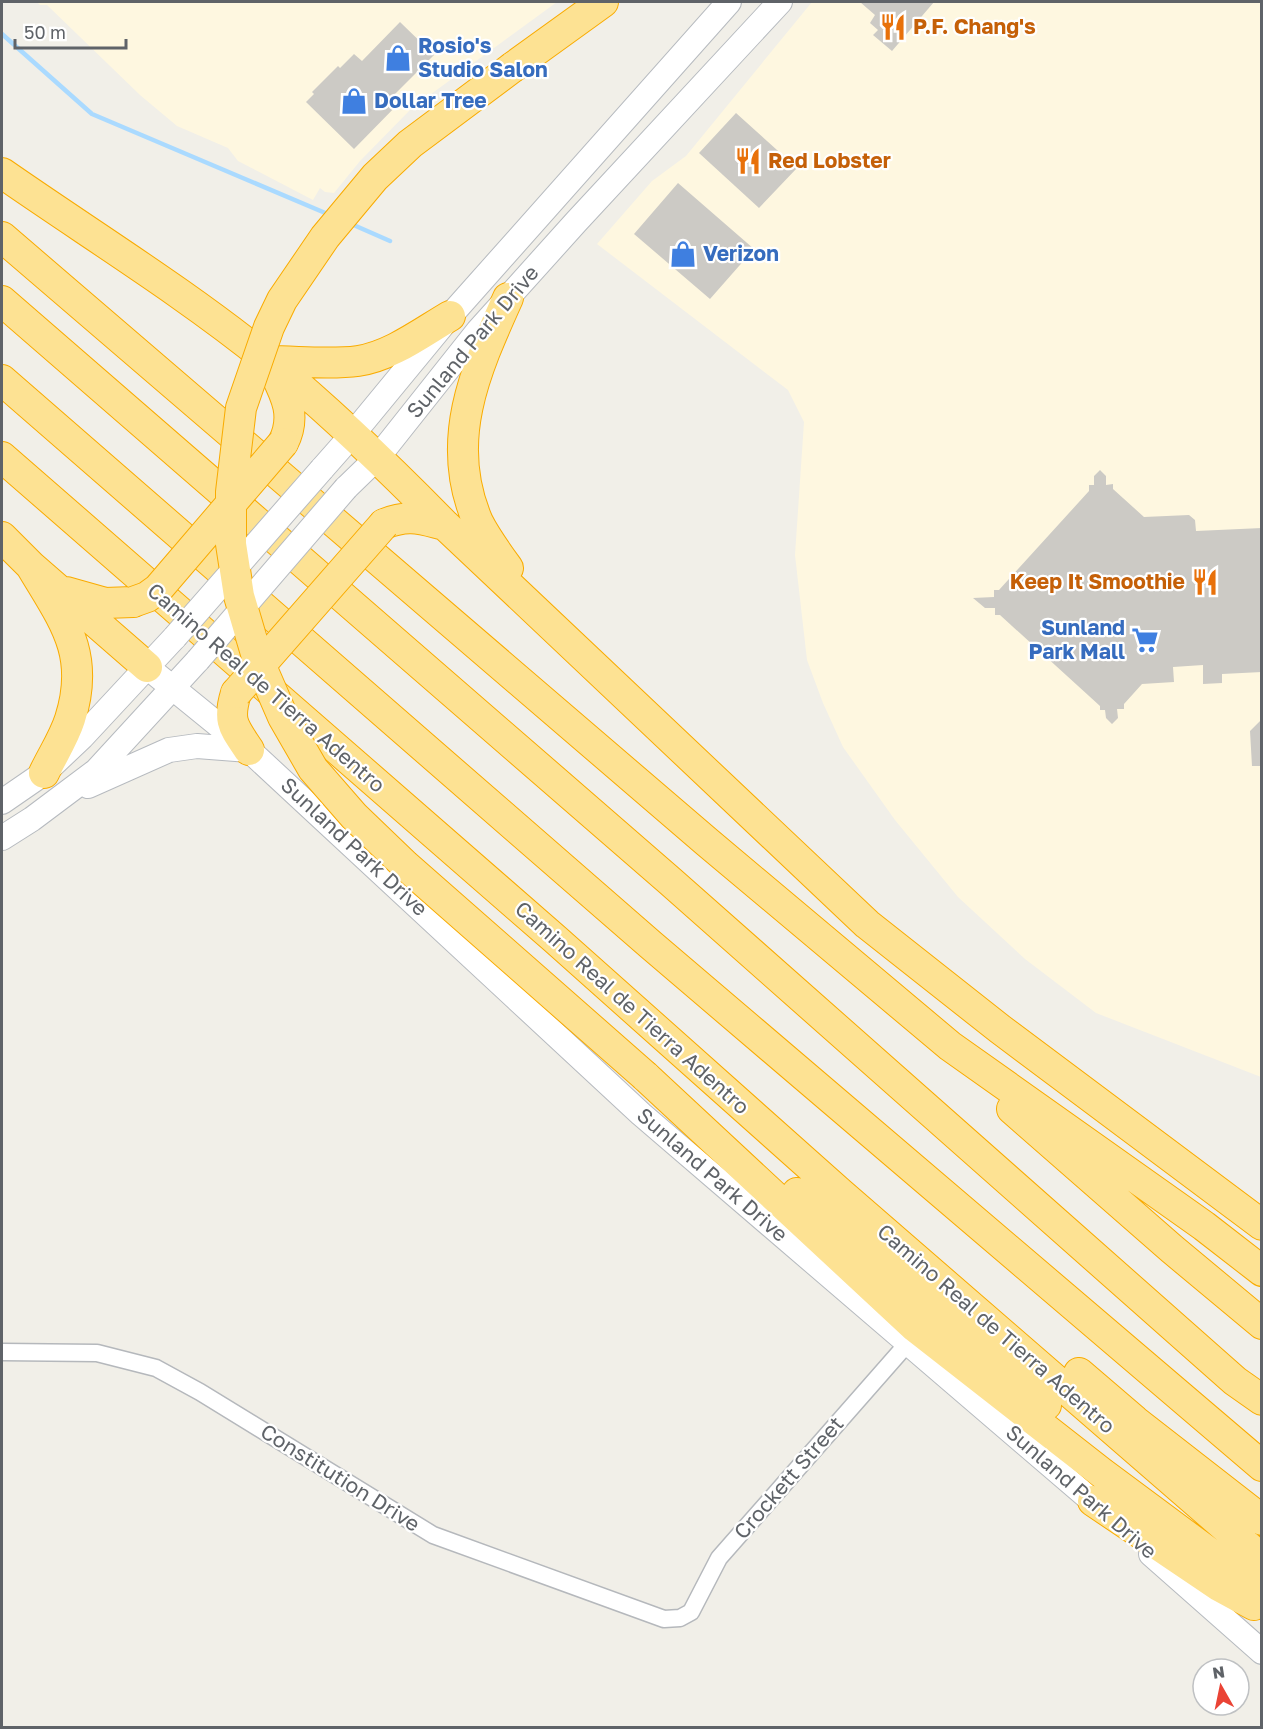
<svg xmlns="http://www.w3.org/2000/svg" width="1263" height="1729" viewBox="0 0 1263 1729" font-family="'Golos Text',sans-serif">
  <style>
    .commercial { fill: #fef7e0 }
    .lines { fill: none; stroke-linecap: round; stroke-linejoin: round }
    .stream { stroke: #aadaff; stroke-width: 4.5 }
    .building { fill: #cccac5 }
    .street-casing { stroke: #b5b8bc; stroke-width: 19 }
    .secondary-casing { stroke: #b6babf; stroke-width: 26 }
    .highway-casing { stroke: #f9ab00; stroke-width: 32 }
    .street { stroke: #fff; stroke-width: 16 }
    .secondary { stroke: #fff; stroke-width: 24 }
    .highway { stroke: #fde293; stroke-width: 30 }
    .secondary-bridge-casing { stroke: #b6babf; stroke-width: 26; stroke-linecap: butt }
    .highway-bridge-casing { stroke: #f9ab00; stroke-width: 32; stroke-linecap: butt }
    .secondary-bridge { stroke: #fff; stroke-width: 24 }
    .highway-bridge { stroke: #fde293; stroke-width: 30 }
    .labels { text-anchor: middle; stroke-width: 4.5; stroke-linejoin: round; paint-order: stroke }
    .food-label { font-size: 21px; font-weight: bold; fill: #c56008; stroke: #fff; text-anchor: start }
    .shop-label { font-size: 21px; font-weight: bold; fill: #366cbe; stroke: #fff; text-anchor: start }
    .street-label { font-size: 21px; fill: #5f6368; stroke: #fff }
  </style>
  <rect width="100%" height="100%" fill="#f1efe8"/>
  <path class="commercial" d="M37,2h520l-145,106 -52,53 -26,32 -9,-1 -5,-4 -7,12 -75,-39 -10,-13 -51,-22 -37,-31 -93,-90h-7z
    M812,2h449v1075l-165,-64 -71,-54 -67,-62 -63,-77 -52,-73 -20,-44 -16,-43 -12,-105 9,-133 -16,-32 -191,-146 55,-63 34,-25z"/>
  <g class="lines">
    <path class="stream" d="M2,34l90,80 238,101
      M349,223l41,18"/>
  </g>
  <path class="building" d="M860,2h74l-42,49 -19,-16 5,-5 -8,-7 5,-8z
    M400,22l34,33 -39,39 7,6 -48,49 -48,-47 8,-8 -2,-2 26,-26 2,2 14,-14 8,7z
    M736,113l61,55 -38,40 -60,-55z
    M678,183l76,66 -44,50 -76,-65z
    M1100,470l6,6v9l7,-1v5l31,28 45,-2 6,5 1,11 66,-3v144l-40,2v9l-19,1v-19l-30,2 1,15 -32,2 -18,20v5h-7l1,9 -6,6 -6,-6 -1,-8h-5v-4l-100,-91h-5v-7h-10l-12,-10 21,-1v-7h5l90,-99v-6h5v-9z
    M1262,719v47h-10l-2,-35z"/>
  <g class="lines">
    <defs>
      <path id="street" d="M2,1352l95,1 59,15 44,24 233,143 231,84 16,-1 11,-6 28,-54 188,-214"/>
      <path id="secondary" d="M322,469l30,-34 98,-119 279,-314
        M346,488l32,-31 100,-126 98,-109 204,-220
        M147,667l102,83 392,364 464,398
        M88,786l81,-36 28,-4 52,4
        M2,802l42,-29 38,-36 93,-100
        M2,838l30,-19 64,-48 102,-111
        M1151,1554l111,98"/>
      <path id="highway" d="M513,67l90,-65
        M2,173c89,62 182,119 267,188 62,51 120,107 176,164l422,399 133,105 262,196
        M2,237l705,605 243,204 254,180 58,45
        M508,298c-33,73 -65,144 -30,224 8,16 19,31 30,46
        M2,301l668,580 565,500 27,19
        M2,380l649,565 611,521
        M283,443c16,-31 -1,-54 -14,-82 29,0 60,4 89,0 33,-5 63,-28 92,-45
        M2,457l553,482 285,254 422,366
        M384,524c25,-10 36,-5 61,1
        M2,537l29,29 116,101
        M31,566c32,54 60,87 39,153 -6,19 -18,37 -26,54
        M66,592l39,11 28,-1
        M236,693c-9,29 -2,34 13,57
        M645,1076l270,251 187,146 160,119
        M1012,1109l160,140 90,75
        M797,1193l249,212
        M1079,1373l56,48 127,99
        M1093,1501l126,85 35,19"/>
    </defs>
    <use href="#street" class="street-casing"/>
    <use href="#secondary" class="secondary-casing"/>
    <use href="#highway" class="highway-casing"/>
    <use href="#street" class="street"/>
    <use href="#secondary" class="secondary"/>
    <use href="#highway" class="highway"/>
    <defs>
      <path id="secondary-bridge" d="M175,637l147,-168
        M198,660l148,-172"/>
      <path id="highway-bridge" d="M513,67l-103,77 -35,33 -50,60 -43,63 -13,27 -28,81 -10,84v52l8,52 18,61 26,60 30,52 41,47 51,49 240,211
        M133,602l14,-5 11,-8 125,-146
        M236,693l148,-169"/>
    </defs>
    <use href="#secondary-bridge" class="secondary-bridge-casing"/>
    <use href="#highway-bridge" class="highway-bridge-casing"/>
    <use href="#secondary-bridge" class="secondary-bridge"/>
    <use href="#highway-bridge" class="highway-bridge"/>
  </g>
  <defs>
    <symbol id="restaurant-bare" viewBox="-9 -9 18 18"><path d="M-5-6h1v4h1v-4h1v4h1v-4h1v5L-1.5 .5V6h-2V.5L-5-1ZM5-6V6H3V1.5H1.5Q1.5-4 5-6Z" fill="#e8710a" stroke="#fff" stroke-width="2.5" paint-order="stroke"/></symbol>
    <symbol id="shop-bare" viewBox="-9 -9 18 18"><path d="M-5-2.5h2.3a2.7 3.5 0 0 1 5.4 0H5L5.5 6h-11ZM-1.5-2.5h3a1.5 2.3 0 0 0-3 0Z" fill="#3f7fe0" stroke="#fff" stroke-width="2.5" paint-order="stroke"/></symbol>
    <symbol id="supermarket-bare" viewBox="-9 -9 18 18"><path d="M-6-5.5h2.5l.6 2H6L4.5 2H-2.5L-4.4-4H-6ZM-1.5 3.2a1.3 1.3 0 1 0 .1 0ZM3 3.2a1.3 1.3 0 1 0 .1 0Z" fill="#3f7fe0" stroke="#fff" stroke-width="2.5" paint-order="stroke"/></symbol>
  </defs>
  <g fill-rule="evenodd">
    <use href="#restaurant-bare" x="874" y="8" width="38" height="38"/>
    <use href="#shop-bare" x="379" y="39" width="38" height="38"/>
    <use href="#shop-bare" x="335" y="82" width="38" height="38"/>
    <use href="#restaurant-bare" x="729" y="142" width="38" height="38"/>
    <use href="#shop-bare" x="664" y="235" width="38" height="38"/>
    <use href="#restaurant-bare" x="1186" y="563" width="38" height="38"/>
    <use href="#supermarket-bare" x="1126" y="621" width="38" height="38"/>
  </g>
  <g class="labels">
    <g class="food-label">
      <text x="913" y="34">P.F. Chang's</text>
      <text x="768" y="168">Red Lobster</text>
      <text x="1185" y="589" text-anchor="end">Keep It Smoothie</text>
    </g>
    <g class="shop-label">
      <text x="418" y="53">Rosio's<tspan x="418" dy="24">Studio Salon</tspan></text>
      <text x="374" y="108">Dollar Tree</text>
      <text x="703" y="261">Verizon</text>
      <text x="1125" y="635" text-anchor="end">Sunland<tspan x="1125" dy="24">Park Mall</tspan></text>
    </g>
    <g class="street-label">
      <text transform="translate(473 342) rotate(-50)" y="7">Sunland Park Drive</text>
      <text transform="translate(266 688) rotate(41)" y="7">Camino Real de Tierra Adentro</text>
      <text transform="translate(354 847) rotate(43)" y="7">Sunland Park Drive</text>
      <text transform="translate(632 1008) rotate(42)" y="7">Camino Real de Tierra Adentro</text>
      <text transform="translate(712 1175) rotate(41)" y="7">Sunland Park Drive</text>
      <text transform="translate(996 1329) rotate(41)" y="7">Camino Real de Tierra Adentro</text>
      <text transform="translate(340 1478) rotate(32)" y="7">Constitution Drive</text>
      <text transform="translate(789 1478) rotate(-49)" y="7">Crockett Street</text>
      <text transform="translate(1081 1492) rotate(41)" y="7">Sunland Park Drive</text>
    </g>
  </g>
  <rect width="1263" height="1729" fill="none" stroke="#5f6368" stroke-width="6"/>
  <g transform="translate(1221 1687) rotate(351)"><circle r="28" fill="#ffffff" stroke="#bfc1c3" stroke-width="1.5"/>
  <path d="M0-4.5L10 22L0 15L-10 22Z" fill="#ea4335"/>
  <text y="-9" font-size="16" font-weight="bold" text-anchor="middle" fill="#5f6368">N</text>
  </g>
  <path d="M15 39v9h111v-9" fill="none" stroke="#5f6368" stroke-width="3"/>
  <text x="24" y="39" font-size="18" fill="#5f6368" stroke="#ffffff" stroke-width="4.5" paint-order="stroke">50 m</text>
</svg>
